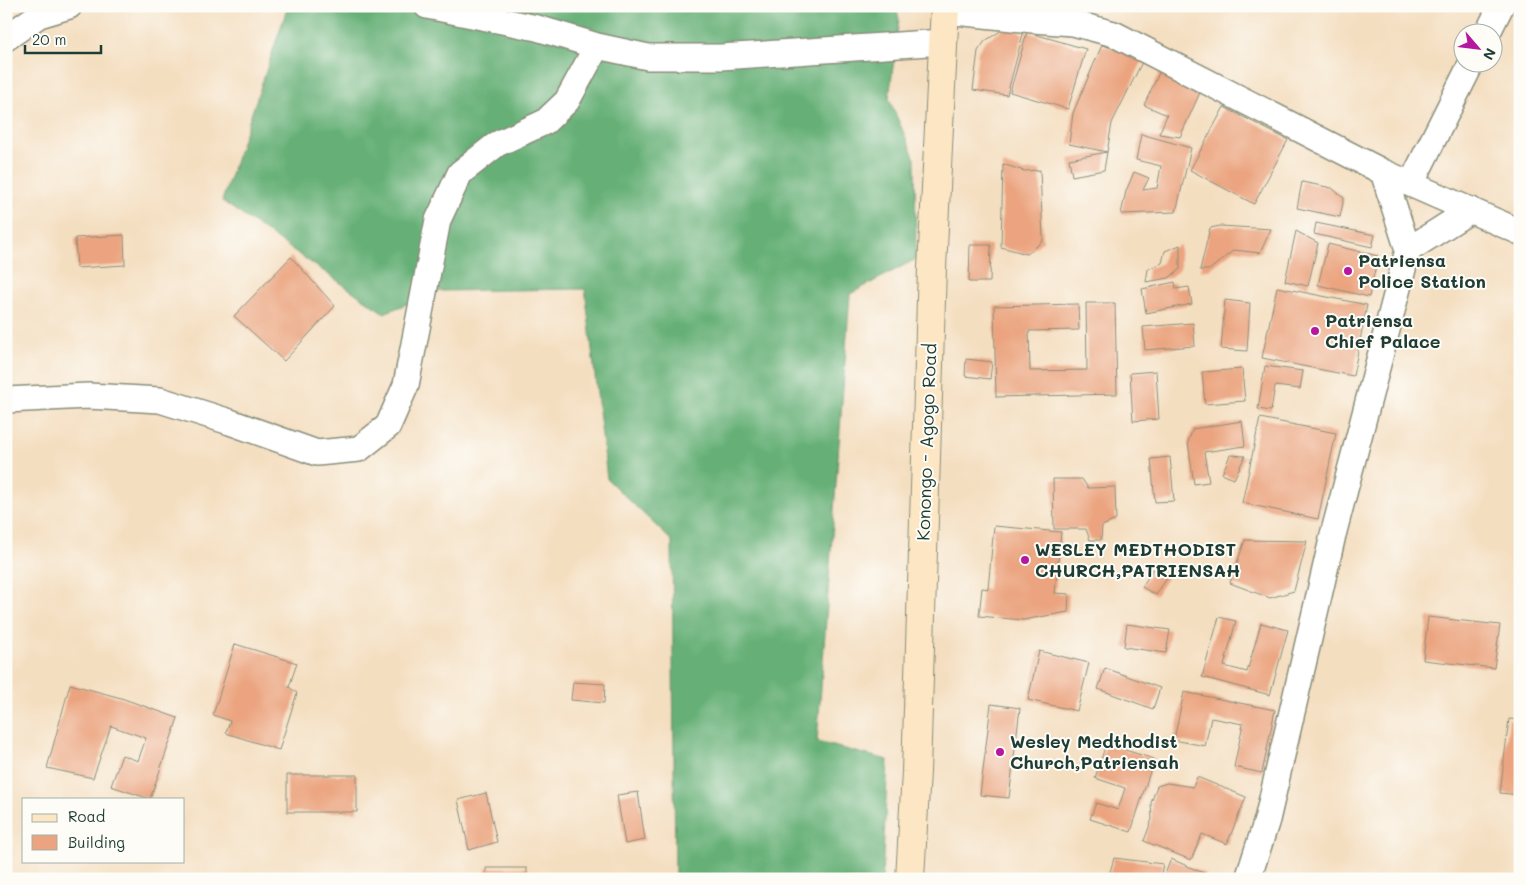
<svg xmlns="http://www.w3.org/2000/svg" width="1526" height="885" viewBox="0 0 1526 885" font-family="Mali,sans-serif">
  <style>
    .forest { fill: #66b077; stroke: #427656 }
    .building { fill: #eba47f }
    .lines { fill: none; stroke-linecap: round; stroke-linejoin: round }
    .minor-casing { stroke: #8a8e7a; stroke-width: 28 }
    .secondary-casing { stroke: #8a8e7a; stroke-width: 30 }
    .minor { stroke: #fff; stroke-width: 25 }
    .secondary { stroke: #fce6c4; stroke-width: 28 }
    .poi-dot { fill: #b5179e; stroke: #fdfcf7; stroke-width: 2 }
    .labels { text-anchor: middle; stroke-width: 4; stroke-linejoin: round; paint-order: stroke }
    .poi-label { font-size: 18px; font-weight: bold; fill: #1f3d34; stroke: #fdfcf7; text-anchor: start }
    .street-label { font-size: 18px; fill: #1f3d34; stroke: #fdfcf7 }
  </style>
  <rect width="100%" height="100%" fill="#fdfcf7"/>
  <filter id="ink" filterUnits="userSpaceOnUse"><feTurbulence type="fractalNoise" baseFrequency=".02" numOctaves="2"/><feDisplacementMap in="SourceGraphic" scale="10" xChannelSelector="R" yChannelSelector="G"/><feConvolveMatrix kernelMatrix="1 2 1 2 8 2 1 2 1" color-interpolation-filters="sRGB"/></filter>
  <filter id="wash" filterUnits="userSpaceOnUse"><feTurbulence type="fractalNoise" baseFrequency=".0096" numOctaves="4" result="noise"/><feDisplacementMap in="SourceGraphic" scale="20" xChannelSelector="R" yChannelSelector="G"/><feGaussianBlur stdDeviation="1.12" result="paint"/><feColorMatrix in="noise" values="0 0 0 0 0 0 0 0 0 0 0 0 0 0 0 0 0 1.4 0 .05"/><feComposite in="paint" operator="in"/></filter>
  <g filter="url(#wash)">
    <rect width="100%" height="100%" fill="#f4dec0"/>
    <path class="forest" d="M288,6h608l3,13 -10,80 26,60 1,100 -66,35 -33,448 71,18 -6,119h-207l-3,-338 -65,-62 -22,-190 -145,2 -56,22 -162,-112z"/>
    <g id="blocks">
      <path class="building" d="M1010,25l13,9 -16,61 -34,-5 5,-39 7,-10z
        M1027,32l59,17 -18,60 -58,-17z
        M1102,45l42,13 -32,65 -5,29 -38,-8 4,-31z
        M1160,71l41,19 -21,47 -21,-3 8,-19 -23,-10z
        M1224,107l64,33 -34,64 -64,-34z
        M1141,134l50,14 -15,64 -55,2 5,-23 8,-19 15,6 -6,12 14,-2 4,-22 -25,-6z
        M1107,152l-3,18 -32,6 -3,-17z
        M1003,164l21,7 16,-1 3,71 -16,13 -26,-7z
        M1302,182l30,6 12,10 -4,19 -43,-9z
        M1316,223l59,12 -3,12 -58,-13z
        M1220,226l51,3 -11,24 -26,-3 -25,20h-9l10,-42z
        M1296,231l22,12 -10,43 -23,-5z
        M124,235l1,30 -48,3 -2,-30z
        M1328,244l50,12 -9,41 -51,-12z
        M970,245h21l-1,37h-21z
        M1180,245v24l-11,9 -23,4 2,-13 14,-6 3,-12z
        M291,257l44,49 -51,55 -50,-45z
        M1175,282l1,7 13,-2 3,17 -46,9 -4,-24z
        M1277,287l90,18 -14,71 -91,-18z
        M1225,300l25,3 -3,48 -26,-2z
        M1086,303h29l2,91 -121,3 -2,-91 84,-2 1,26 -50,1 1,40 57,-1z
        M1193,323l2,23 -50,4 -2,-23z
        M966,359l26,3 -2,17 -25,-3z
        M1265,366l38,5 -3,18 -25,-3 -4,25 -13,-2z
        M1242,369l3,32 -40,3 -3,-32z
        M1156,371l3,48 -26,2 -3,-48z
        M1260,418l76,15 -18,86 -76,-16z
        M1242,421l3,25 -41,6 5,30 -15,2 -6,-42 5,-13z
        M1230,455l15,1 -11,23 -12,-5z
        M1170,457l4,44 -19,1 -4,-43z
        M1053,479h29l6,9 27,-1 1,33 -14,6 -1,14h-11l-4,-11h-32z
        M994,526l67,6 -6,61 14,1 -1,18 -45,8 -44,-4 3,-28 6,1z
        M1245,540l62,1 -13,50 -24,7 -40,-15z
        M1153,569l14,9 -11,17 -14,-8z
        M1219,617l17,4 -12,45 23,6 14,-49 27,7 -18,65 -68,-18z
        M1428,617l72,8 -6,43 -71,-8z
        M1127,624l43,6 -4,23 -42,-6z
        M235,644l62,19 -8,24 8,6 -18,57 -53,-17 4,-12 -17,-6z
        M1039,651l50,12 -12,48 -49,-11z
        M1105,668l55,20 -7,21 -55,-20z
        M573,682l32,2 -1,19 -33,-3z
        M70,684l51,14 57,20 -28,81 -39,-13 11,-31 16,6 8,-23 -35,-12 -18,52 -46,-10z
        M1184,692l91,18 -13,63 -28,-6 9,-43 -32,-6 -6,28 -31,-6z
        M991,704l29,4 -11,90 -29,-3z
        M1509,719l11,1v75l-20,-2z
        M1106,744l48,15 -23,73 -41,-13 6,-16 22,7 7,-22 -30,-10z
        M287,775h70v37h-70z
        M1197,777l49,20 -19,47 -25,-10 -11,26 -47,-19 8,-22 -1,-16 6,-17 10,-3 26,4z
        M638,792l7,48 -20,4 -8,-49z
        M486,793l11,49 -28,8 -11,-50z
        M1114,858l49,6 -3,15h-52z
        M1171,859l35,15 -1,5h-42z
        M486,868h41v11h-41z"/>
    </g>
  </g>
  <g filter="url(#ink)">
    <use href="#blocks" fill-opacity="0" stroke="#8a8e7a" stroke-width="1"/>
    <g class="lines">
      <defs>
        <path id="minor" d="M427,6l110,22 60,18 51,11h73l222,-15
          M945,11l88,9 40,3 41,11 269,138 137,60
          M1488,32l13,-26
          M6,38l33,-23 30,-9
          M1411,184l61,-122
          M1408,250l63,-40
          M6,400l82,-4 72,4 70,22 87,31 42,-4 29,-23 18,-41 32,-165 22,-47 37,-29 48,-22 22,-21 30,-55
          M1248,879l19,-59 66,-285 75,-285 -25,-78"/>
        <path id="secondary" d="M910,879l6,-107 16,-504 13,-262"/>
      </defs>
      <use href="#minor" class="minor-casing"/>
      <use href="#secondary" class="secondary-casing"/>
      <use href="#minor" class="minor"/>
      <use href="#secondary" class="secondary"/>
    </g>
  </g>
  <g class="poi-dot">
    <circle cx="1348" cy="271" r="5"/>
    <circle cx="1315" cy="331" r="5"/>
    <circle cx="1025" cy="560" r="5"/>
    <circle cx="1000" cy="752" r="5"/>
  </g>
  <g class="labels">
    <g class="poi-label">
      <text x="1358" y="267">Patriensa<tspan x="1358" dy="21">Police Station</tspan></text>
      <text x="1325" y="327">Patriensa<tspan x="1325" dy="21">Chief Palace</tspan></text>
      <text x="1035" y="556">WESLEY MEDTHODIST<tspan x="1035" dy="21">CHURCH,PATRIENSAH</tspan></text>
      <text x="1010" y="748">Wesley Medthodist<tspan x="1010" dy="21">Church,Patriensah</tspan></text>
    </g>
    <g class="street-label">
      <text transform="translate(927 442) rotate(-88)" y="6">Konongo - Agogo Road</text>
    </g>
  </g>
  <rect width="1526" height="885" fill="none" stroke="#fdfcf7" stroke-width="25"/>
  <rect x="22" y="798" width="162" height="65" fill="#fdfcf7" stroke="#a4b0a9"/>
  <rect x="32" y="814" width="25" height="8" fill="#fce6c4" stroke="#a4b0a9"/>
  <text x="68" y="822" font-size="15" fill="#1f3d34">Road</text>
  <rect x="32" y="835" width="25" height="15" fill="#eba47f" stroke="#a4b0a9"/>
  <text x="68" y="848" font-size="15" fill="#1f3d34">Building</text>
  <g transform="translate(1478 48) rotate(118)"><circle r="24" fill="#fdfcf7" stroke="#a4b0a9"/>
  <path d="M0-4L9 19L0 12L-9 19Z" fill="#b5179e"/>
  <text y="-8" font-size="14" font-weight="bold" text-anchor="middle" fill="#1f3d34">N</text>
  </g>
  <path d="M25 45v8h76v-8" fill="none" stroke="#1f3d34" stroke-width="2.5"/>
  <text x="32" y="45" font-size="15" fill="#1f3d34" stroke="#fdfcf7" stroke-width="4" paint-order="stroke">20 m</text>
</svg>
